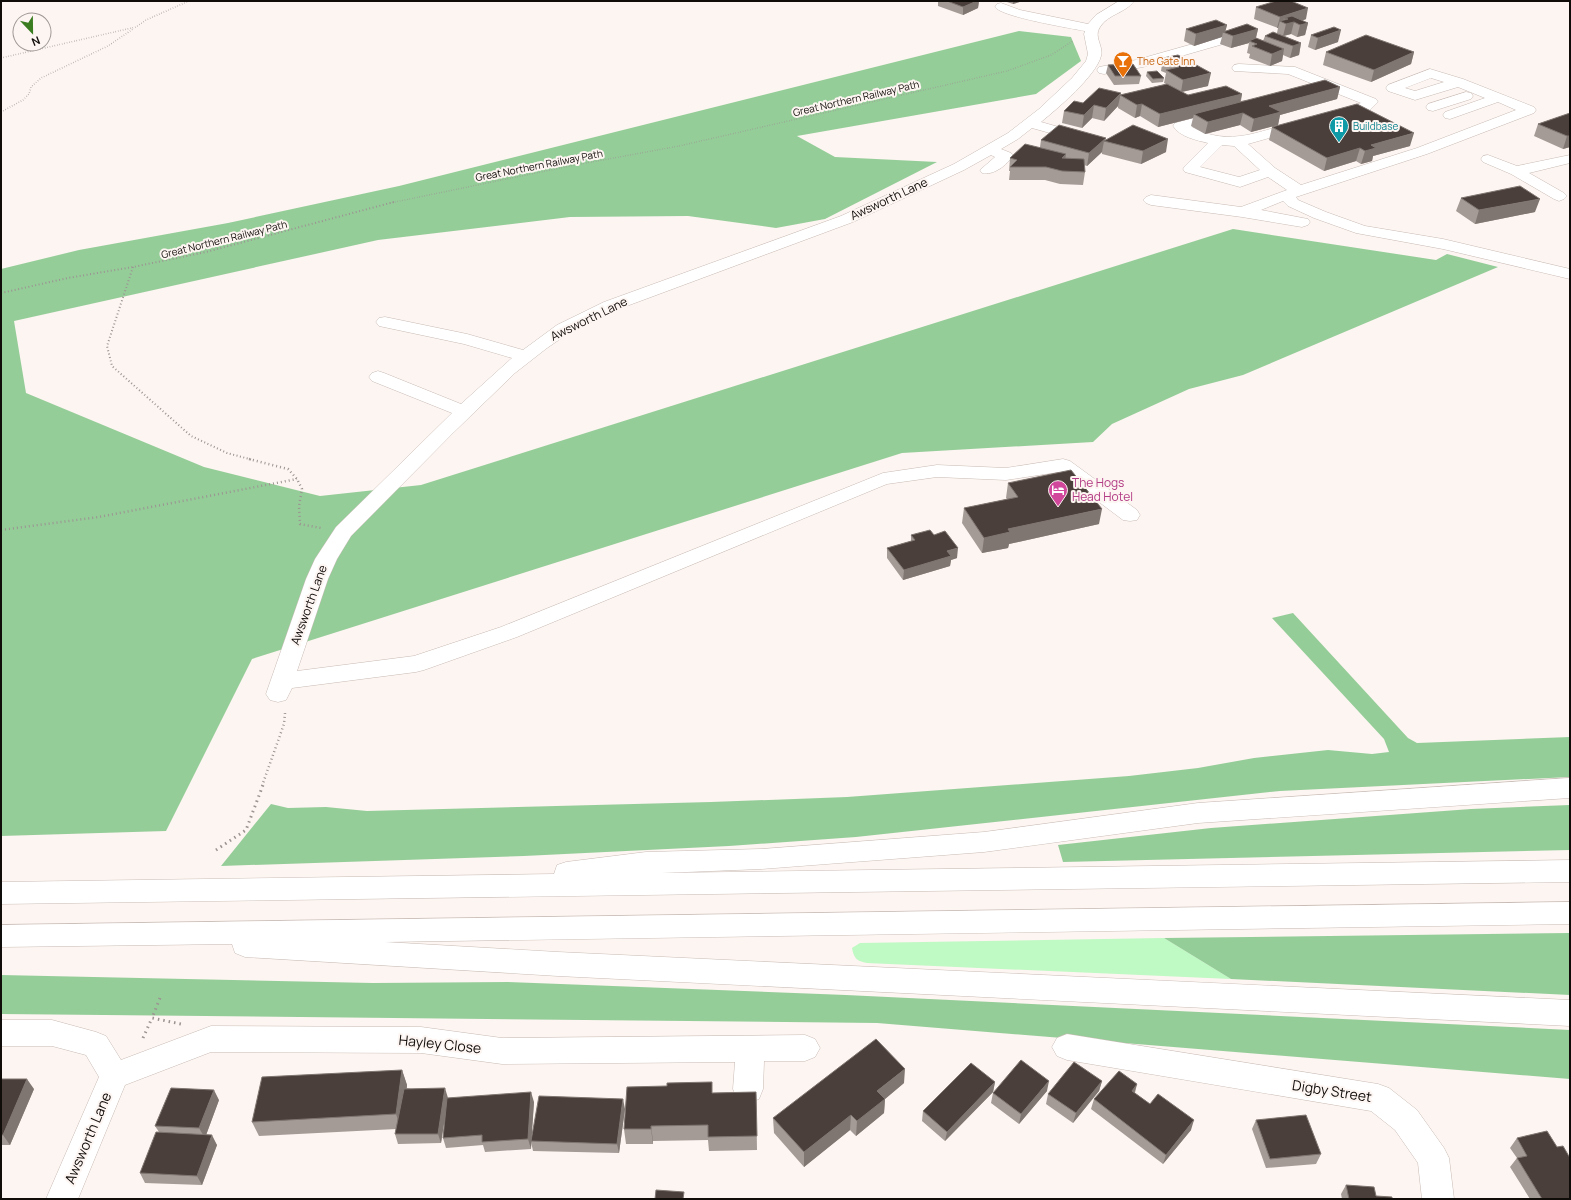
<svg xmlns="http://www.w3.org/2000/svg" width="1571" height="1200" viewBox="0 0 1571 1200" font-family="Manrope,sans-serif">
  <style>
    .green { fill: #bff9c3 }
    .forest { fill: #95cd99 }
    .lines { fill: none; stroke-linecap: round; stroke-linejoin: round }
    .minor-casing { stroke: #c8bbb5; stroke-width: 1 }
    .highway-casing { stroke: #c8bbb5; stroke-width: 1 }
    .path-far3 { stroke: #9b9491; stroke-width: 1.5; stroke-dasharray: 0.5 2; stroke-linecap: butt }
    .path-far2 { stroke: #9b9491; stroke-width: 2; stroke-dasharray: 1 2.5; stroke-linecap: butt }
    .path-far1 { stroke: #9b9491; stroke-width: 2.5; stroke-dasharray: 1 3; stroke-linecap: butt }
    .path { stroke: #9b9491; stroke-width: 3; stroke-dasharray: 1.5 4; stroke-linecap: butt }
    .minor { fill: #fff; fill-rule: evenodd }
    .highway { fill: #fff; fill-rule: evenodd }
    .wall { fill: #a49a96 }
    .shaded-wall { fill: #807671 }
    .building { fill: #4a3f3a; stroke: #807671 }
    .labels { text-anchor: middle; stroke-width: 4; stroke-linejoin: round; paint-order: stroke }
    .far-food-label { font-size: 10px; fill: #c56008; stroke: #fdf5f1; text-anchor: start }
    .far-street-label { font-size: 10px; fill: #100c0a; stroke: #fdf5f1 }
    .far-culture-label { font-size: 10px; fill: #0d838f; stroke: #fdf5f1; text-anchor: start }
    .street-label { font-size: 12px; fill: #100c0a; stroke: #fdf5f1 }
    .hotel-label { font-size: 12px; fill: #b23c85; stroke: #fdf5f1; text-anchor: start }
    .near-street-label { font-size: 14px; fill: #100c0a; stroke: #fdf5f1 }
  </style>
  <rect width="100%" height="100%" fill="#fdf5f1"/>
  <path class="green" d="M1164,938l67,41 -364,-16c-10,-2 -13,-4 -15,-15l8,-5z"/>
  <path class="forest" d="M1019,31l52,6 10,24 -45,33 -239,42 38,21 102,5 -112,57 -49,9 -88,-12 -118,1 -192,23 -364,81 12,72 178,74 116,29 101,-11 812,-256 203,31 11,-6 51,13 -255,108 -54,14 -77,35 -19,18 -191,11 -650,206 -86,172 -165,5v-567l78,-19 149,-27 171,-37z
    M1293,613l115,125 9,5 153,-6v40l-290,14 -424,46 -127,9 -205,10 -303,10 50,-62 17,4 38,-1 41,4 344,-9 136,-5 282,-21 69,-8 56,-10 74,-8 44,4 17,-2 -5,-13 -112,-121z
    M1570,805v45l-507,12 -5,-17 153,-17 260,-19z
    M1570,933v62l-339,-16 -67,-41z
    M1,975l372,8 134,-1 339,13 724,35v49l-693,-56 -876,-9z"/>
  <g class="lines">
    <defs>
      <path id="minor" d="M1119,1h15c-8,12 -26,13 -34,26 -7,10 4,19 1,29 -5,20 -44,53 -60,66l46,13 2,3 -2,3 -5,1 -50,-14 -14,11 -17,10 10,4 2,3c-6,9 -20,20 -31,17l-2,-3 15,-13 -4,-2 -27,15 -111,52 -237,88 -47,23 -22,15 -32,25 -62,60 -102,103 -14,23 -9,20 -31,92 117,-15 87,-29 382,-154 54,-8 69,3 57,-9 7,2 67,49 3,5 -3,5 -7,1 -7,-1 -64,-48 -53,8 -69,-3 -50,7 -370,153 -93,33 -8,2 -124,16 -6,12 -8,2 -8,-2 -4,-6 40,-115 9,-20 21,-32 116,-114 -80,-32 -3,-4 3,-4 6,-2 6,2 77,31 51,-46 -48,-14 -85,-18 -3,-4 3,-4 6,-1 82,17 56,16 34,-25 47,-23 237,-86 113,-52 54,-31 31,-24 33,-31 14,-17 2,-7 -4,-20 1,-3c-15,-3 -83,-14 -90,-24l2,-3 4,-1 19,7 68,14 8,-9z
        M1246,29l5,1 1,3 -1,3 -108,31 -39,7 -5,-1 -2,-3 2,-3 37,-7z
        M1239,64l56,3 81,32 2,3 -8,8 -36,10 -5,-1 -2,-3 2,-3 32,-10 -73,-29 -54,-3 -2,-3 2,-3z
        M1430,69l33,10 71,28 2,3 -2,3 -107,41 -131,43 2,3 28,12 39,14 78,13 127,30v10l-127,-30 -87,-16 -42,-15 -26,-12 -5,-5 -22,9 47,9 2,3 -2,3 -6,2 -60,-10 -91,-12 -5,-2 -3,-3 3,-3 5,-2 90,12 46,-17 -19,-13 -28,10 -55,-15 -2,-3 2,-3 23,-23c-12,-3 -28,-6 -35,-17l2,-3 46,-12 5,1 2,3 -2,3 -34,9c38,21 69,3 107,-6l5,1 2,3 -2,3 -56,16 27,24 26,17 116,-37 99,-38 -18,-8 -48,17 -5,-1 -2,-3 2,-3 40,-14 -27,-11 -43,13 -27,-9 -2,-3 2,-3zM1431,78l13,4 -29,9 -10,-3zM1222,145l12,1 26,24 -21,7 -39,-10z
        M1466,92l5,1 2,3 -2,3 -38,12 -5,-1 -2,-3 2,-3z
        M1488,155l29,11 53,-11v8l-41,10 35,20 3,3 -3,3 -5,2 -5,-2 -43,-25 -28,-12 -2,-3 2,-3z
        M1,1020h51l44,12 10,4 15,24 90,-34 210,1 81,11 303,-3 10,4 5,9 -5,9 -10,4h-41l-1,28 -4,10 -11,4 -11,-4 -4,-10 2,-27 -233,2 -81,-11 -210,-1 -86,33 -47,114h-32l53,-122 -13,-22 -34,-9h-51z
        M1067,1034l311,50 11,4 28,22 27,38 5,10 5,41h-32l-4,-36 -23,-33 -24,-19 -304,-51 -10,-4 -5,-9 5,-9z"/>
      <path id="highway" d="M1570,778v20l-372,25 -214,29 -223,17 -99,4 908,-13v22l-1569,22v-22l553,-8 3,-9 9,-3 80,-10 115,-3 223,-17 214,-29z
        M1570,902v22l-1185,18 173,10 1012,48v26l-1012,-50 -313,-19 -10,-4 -3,-9 -231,3v-22z"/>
    </defs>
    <use href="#minor" class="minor-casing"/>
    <use href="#highway" class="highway-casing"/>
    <path class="path-far3" d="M1,58l135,-31 10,-7 43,-19
      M1,112l22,-12 6,-6 2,-7 10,-9 67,-32 25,-17
      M390,203l180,-37 109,-20 328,-75 44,-16 22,-14"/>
    <path class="path-far2" d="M133,267l-26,79 5,20 79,70 36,17 26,7
      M1,293l67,-15 65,-11 73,-15 188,-50"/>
    <path class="path-far1" d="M249,459l39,10 9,10 5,10 -3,17 1,18 21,4
      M1,530l98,-13 198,-38
      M262,786l22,-62 1,-11"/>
    <path class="path" d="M216,850l30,-20 17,-45
      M160,998l-8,20 29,6
      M143,1038l9,-20"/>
    <use href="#minor" class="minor"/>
    <use href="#highway" class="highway"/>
  </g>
  <path class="wall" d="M938,1h41l-1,7 -15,7 -25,-9z
    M1004,1h19l-10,3z
    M1256,7l50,12 -4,2 6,2 -3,12 -8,2 -6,-3 -7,2 17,7 -2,12 -9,3 -7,-3 -1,6 -12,5 -21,-8 1,-4 -3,-1 2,-10 -18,5 -11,-4 2,-7 -28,9 -10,-5 2,-12 41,-4 -2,6 33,-2 -2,9 7,3 2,-5 15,-1 -3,-2 1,-5 -24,-9z
    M1311,35l27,7 -23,8 -7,-3z
    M1326,52h88l-3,12 -40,18 -48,-17z
    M1178,55l30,31 -26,6 6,3 54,-1 -1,7 99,-14 -3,12 -57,16 -2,10 -27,7 -11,-7 -35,9 -14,-8 2,-8 -35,9 -18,-11 -5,2 -17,-10v-2l-14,15 -12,-3 -10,10 -20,-5 2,-12 19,-8 37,-8 46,-11 -2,-1 2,-10 -5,-2 2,-13z
    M1108,65l33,11 -2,8 -25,1 -8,-12z
    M1147,72l17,6 -1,4 -11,1 -6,-7z
    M1570,113v34l-7,2 -29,-13 4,-12z
    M1272,127l138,19 -37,10 -1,5 -11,3 -5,-3 -32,10 -55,-31z
    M1041,140h65l60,12 -25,12 -39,-10v-2l-15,14 -3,-1 1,7 -2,13 -23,-1 -15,-4h-36l1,-9h-1l1,-13 30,-11z
    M1461,198l74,14 -60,12 -19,-13z
    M1008,483l91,41 -90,20 -1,4 -26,5 -20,-30 2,-15 43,-9 -1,-1z
    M911,535l46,23 -6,2 -1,6 -47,14 -16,-22v-10l24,-7z
    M402,1070l5,15v3l41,10 86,4 -3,36 94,-29 -6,44 -86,-2 -2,-9v7l-46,3 -2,-7 -37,3 -3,-10 2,-23 -4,28 -43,1 -3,-10 1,-5 -137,7 -7,-14z
    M1,1079l33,10 -24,56h-9z
    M1102,1081l-3,10 -26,32 -27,-19 2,-10z
    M712,1082v11l44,-1 1,58 -48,1 -1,-11 -55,1v3h-27l-2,-15 43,-43z
    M995,1082l-2,10 -48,49 -23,-20 1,-10z
    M904,1083l-19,16 -1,14 -28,23 -6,-6 -46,37 -30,-34 -1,-15z
    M1137,1084l-2,9 15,11 41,26 -28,34 -72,-55 3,-10z
    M1047,1091l-28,33 -28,-21 2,-10z
    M219,1100l-13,35 11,10 -15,40 -57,-2 -5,-10 19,-41 -4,-6z
    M1256,1120l65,34 -5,10 -50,4 -14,-39z
    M1517,1138l53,61h-40l-20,-32 7,-9 -7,-10z
    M1346,1185l30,11 16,3h-50l-1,-5z"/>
  <path class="shaded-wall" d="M977,1h2l-1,7 -15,7v-8z
    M1013,1h10l-10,3z
    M1308,8l-2,11 -11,4 -1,-1 -3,12 -8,2 3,-12 2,-5 -4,-1 -1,5 -3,-2 -2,7h-1l3,-11z
    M1308,23l-3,12 -8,2 3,-12z
    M1227,25l-2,8 -2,-1 -1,5 -28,9 2,-12z
    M1258,29l-3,12h-6v2l-18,5 2,-12z
    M1341,30l-3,12 -23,8 3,-12z
    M1301,43l-2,12 -9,3 3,-12z
    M1284,49l-2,12 -12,5 2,-12z
    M1414,52l-3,12 -40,18 3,-12z
    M1211,73l-3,13 -27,6 2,-12z
    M1340,87l-3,12 -57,16 -2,10 -27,7 3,-13 15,-13z
    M1121,93l-3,13 -14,15 2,-13z
    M1242,94l-3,13 -45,7 -1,4 -35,9 2,-13z
    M1142,104l-2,12 -5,2 2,-13z
    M1094,105l-2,13 -10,10 2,-13z
    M1243,113l-3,12 -35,9 3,-12z
    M1414,133l-4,13 -37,10 -1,5 -11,3 4,-13 6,-6z
    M1567,136h3v11l-7,2z
    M1106,138l-1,4 -1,-1 -2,11 -15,14 2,-13z
    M1168,139l-2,13 -25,12 2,-13z
    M1360,148l-4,13 -32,10 3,-13z
    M1066,154l-2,13 -4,4 2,-13z
    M1540,199l-5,13 -60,12 4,-14z
    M1102,509l-3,15 -90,20 -1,4 -26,5 2,-15 24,-9z
    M958,548l-1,10 -6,2 -1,6 -47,14 1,-10 43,-19z
    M905,1069l-1,14 -19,16 -1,14 -28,23 1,-15 20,-30z
    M402,1070l5,15 -6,44 -5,-15z
    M27,1079l7,10 -24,56 -7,-10z
    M1049,1081l-2,10 -28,33 2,-10z
    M1102,1081l-3,10 -26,32 3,-10z
    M995,1082l-2,10 -48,49 2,-9z
    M1137,1084l-3,10 -2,-3z
    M445,1088l3,10 -7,45 -3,-9z
    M214,1090l5,10 -14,38 -6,-10z
    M531,1092l3,10 -3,47 -3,-10z
    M623,1099l2,10 -6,44 -2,-9z
    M851,1115l-1,15 -46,37v-15z
    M1194,1120l-3,10 -28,34 3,-9z
    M651,1126l2,15v3l-2,-15z
    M212,1135l5,10 -15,40 -5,-9z"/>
  <path class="building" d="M947,1h30l-14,6z
    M1276,1h15l17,7 -28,9 -24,-10z
    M1292,16l16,7 -8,2 -6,-3 -8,2 -6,-3 8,-2 -4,-1z
    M1216,20l11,5 -31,9 -10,-5z
    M1247,24l11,5 -25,7 -10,-4z
    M1334,27l7,3 -23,8 -7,-3z
    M1273,32l28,11 -8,3 -28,-10z
    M1366,35l48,17 -40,18 -48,-18z
    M1256,38l28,11 -12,5 -20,-8 5,-2 -8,-3z
    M1178,55l33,18 -28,7 -17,-10 13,-3 -16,-9z
    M1133,64l8,12h-26l-7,-11z
    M1157,71l7,7 -11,1 -6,-7z
    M1325,80l15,7 -71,19 12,6 -27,7 -11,-6 -35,9 -14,-8z
    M1167,84l21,11 38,-9 16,8 -82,20 -18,-10 -5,1 -17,-10z
    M1099,88l22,5 -15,15 -12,-3 -10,10 -20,-4 10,-10 9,2z
    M1357,104l57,29 -43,12 5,3 -11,3 -5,-3 -33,10 -55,-31z
    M1570,113v23h-3l-29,-12z
    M1059,125l47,13 -17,15 -48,-13z
    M1133,125l35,14 -25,12 -39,-10z
    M1025,144l41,10 -4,4 22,1 1,13 -23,-1 -16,-4h-36l7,-7 -7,-2z
    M1520,186l20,13 -61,11 -18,-12z
    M1071,470l31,39 -94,20 2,3 -26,6 -20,-30 54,-11 -10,-14z
    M930,530l4,5 11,-4 13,17 -11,3 4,5 -47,14 -17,-22 28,-8 -4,-5z
    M876,1039l29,30 -28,22 8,8 -28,22 -6,-6 -47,37 -31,-34z
    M1021,1060l28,21 -28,33 -28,-21z
    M1074,1062l28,19 -26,32 -28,-19z
    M971,1063l24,19 -48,50 -24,-21z
    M402,1070l-6,44 -144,8 10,-45z
    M1119,1071l18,13 -5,7 18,13 8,-10 36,26 -28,35 -72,-56z
    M1,1079h26l-24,56h-2z
    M712,1082v11l44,-1 1,44 -49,1v-12l-57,1v3h-27l3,-42 40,-1v-3z
    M171,1088l43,2 -15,38 -44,-2z
    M445,1088l-7,46h-43l9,-45z
    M531,1092l-3,47 -46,3v-7l-39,3 4,-40z
    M539,1096l84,3 -6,45 -86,-3z
    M1306,1115l15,39 -51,5 -14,-39z
    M1547,1131l10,16 6,-1 7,12v41h-28l-25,-41 10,-2 -10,-18z
    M156,1132l56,3 -15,41 -57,-3z
    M1346,1185l28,2 2,9 16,1v2h-43z
    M656,1190l28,2 -1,7h-28z"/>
  <defs>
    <symbol id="bar-pin" viewBox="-11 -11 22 30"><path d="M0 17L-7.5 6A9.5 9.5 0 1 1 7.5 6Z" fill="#e8710a" stroke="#fdf5f1"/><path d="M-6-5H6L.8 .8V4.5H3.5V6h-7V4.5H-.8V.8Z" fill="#fff"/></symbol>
    <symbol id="building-pin" viewBox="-11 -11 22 30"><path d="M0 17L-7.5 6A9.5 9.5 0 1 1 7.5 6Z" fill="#0f9aa8" stroke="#fdf5f1"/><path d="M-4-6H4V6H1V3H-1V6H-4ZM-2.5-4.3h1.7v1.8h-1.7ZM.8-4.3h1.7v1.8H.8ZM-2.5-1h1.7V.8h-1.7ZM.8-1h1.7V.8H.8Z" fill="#fff"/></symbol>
    <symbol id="hotel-pin" viewBox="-11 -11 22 30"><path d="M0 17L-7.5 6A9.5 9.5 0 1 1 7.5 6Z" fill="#d1479c" stroke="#fdf5f1"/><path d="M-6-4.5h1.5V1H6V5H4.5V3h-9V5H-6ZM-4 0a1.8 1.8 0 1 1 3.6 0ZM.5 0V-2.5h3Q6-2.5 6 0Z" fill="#fff"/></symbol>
  </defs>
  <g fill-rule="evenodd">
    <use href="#bar-pin" x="1112" y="50" width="22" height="30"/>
    <use href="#building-pin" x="1328" y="115" width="22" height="30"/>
    <use href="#hotel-pin" x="1047" y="479" width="22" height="30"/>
  </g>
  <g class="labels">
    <g class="far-food-label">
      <text x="1137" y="65">The Gate Inn</text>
    </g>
    <g class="far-street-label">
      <text transform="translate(856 98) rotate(-13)" y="4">Great Northern Railway Path</text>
      <text transform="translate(539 165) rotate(-11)" y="4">Great Northern Railway Path</text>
      <text transform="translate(224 239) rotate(-14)" y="4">Great Northern Railway Path</text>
    </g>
    <g class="far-culture-label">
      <text x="1353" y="130">Buildbase</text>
    </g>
    <g class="street-label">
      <text transform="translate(889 199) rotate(-25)" y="4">Awsworth Lane</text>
      <text transform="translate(589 319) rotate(-26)" y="4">Awsworth Lane</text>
      <text transform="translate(309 605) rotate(-70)" y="4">Awsworth Lane</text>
    </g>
    <g class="hotel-label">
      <text x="1072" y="487">The Hogs<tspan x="1072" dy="14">Head Hotel</tspan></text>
    </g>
    <g class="near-street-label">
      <text transform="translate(440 1044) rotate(6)" y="5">Hayley Close</text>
      <text transform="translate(1332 1091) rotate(9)" y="5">Digby Street</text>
      <text transform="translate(88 1138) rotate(-67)" y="5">Awsworth Lane</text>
    </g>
  </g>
  <rect width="1571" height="1200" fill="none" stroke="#100c0a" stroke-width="4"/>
  <g transform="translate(32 32) rotate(158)"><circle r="19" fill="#fdf5f1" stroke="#9e9895"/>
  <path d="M0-3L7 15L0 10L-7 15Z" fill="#397d20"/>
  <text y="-6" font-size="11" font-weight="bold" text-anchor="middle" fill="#100c0a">N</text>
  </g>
</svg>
